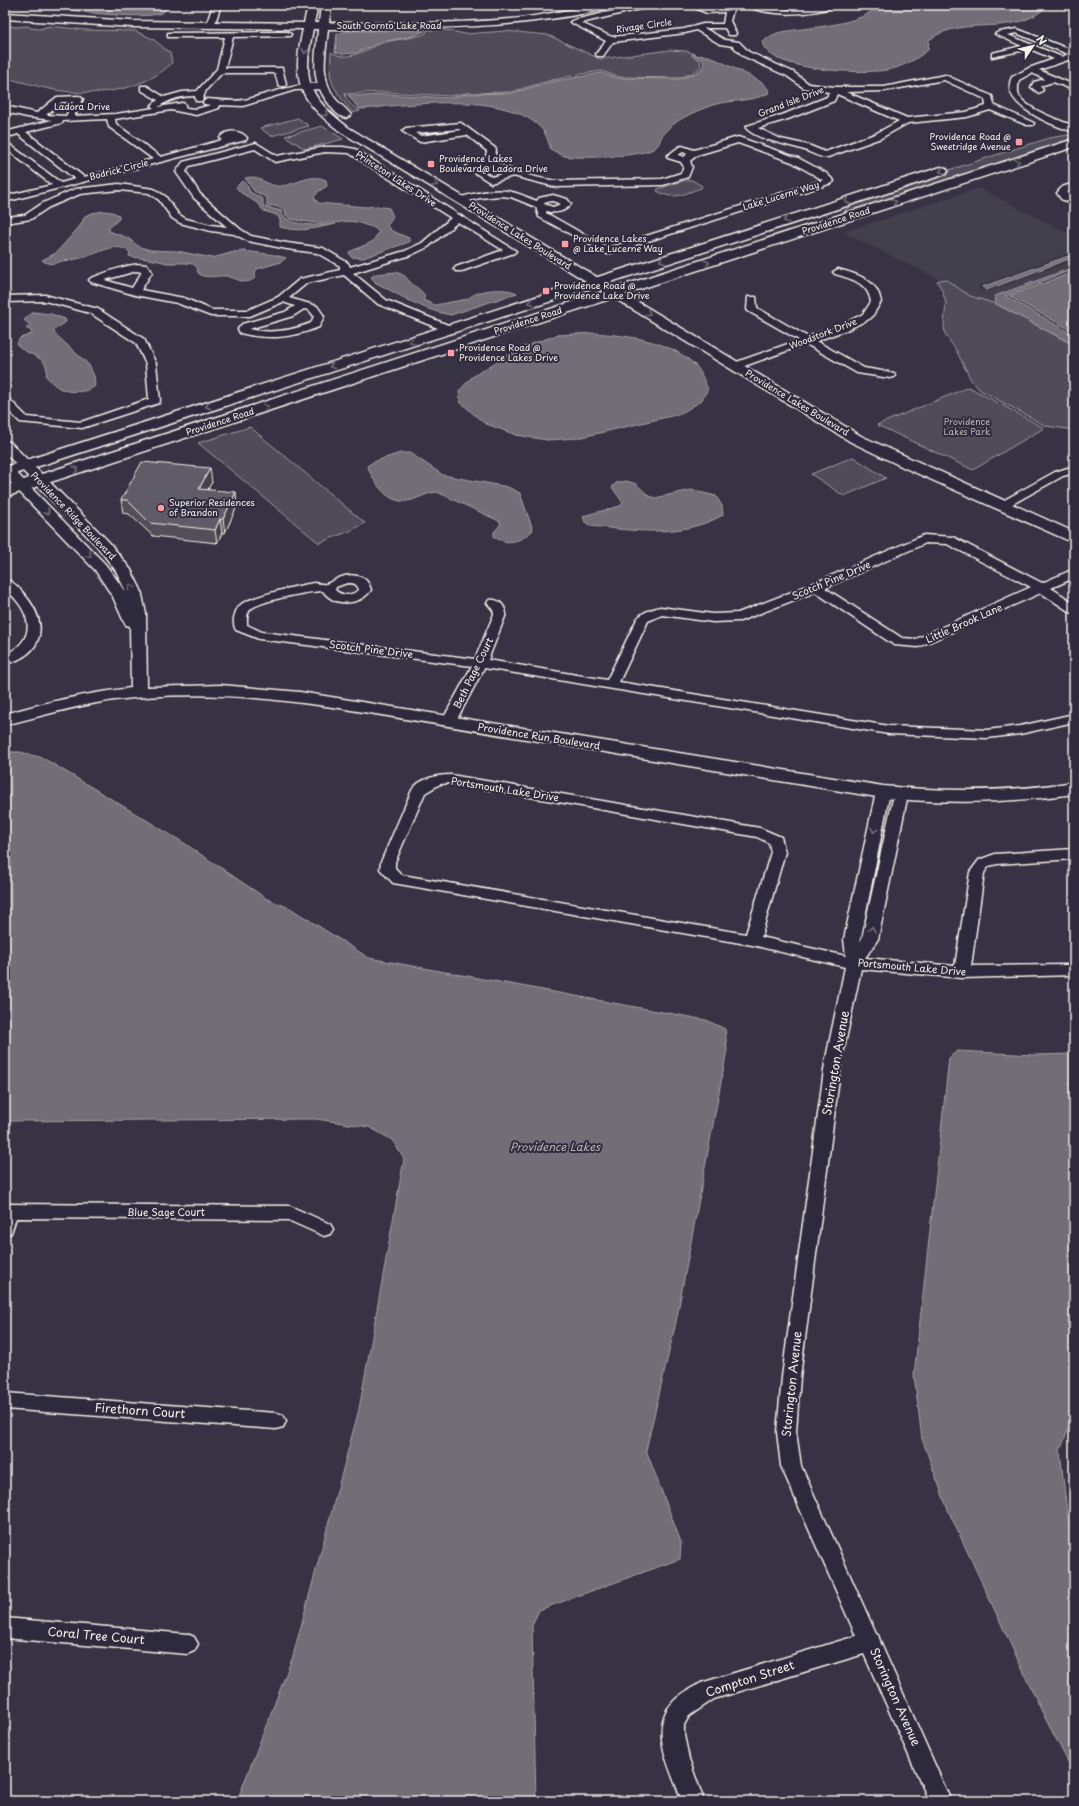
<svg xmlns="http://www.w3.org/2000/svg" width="1079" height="1806" viewBox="0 0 1079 1806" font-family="'Playpen Sans',sans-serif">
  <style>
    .built { fill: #433f4e }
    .green { fill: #504b59; stroke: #a29ea0 }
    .water { fill: #726e77; stroke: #a6a2a4 }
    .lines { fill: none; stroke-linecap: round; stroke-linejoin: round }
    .minor-casing { stroke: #f4f1e8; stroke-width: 3 }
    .tertiary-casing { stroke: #f4f1e8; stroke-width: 3 }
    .secondary-casing { stroke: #f4f1e8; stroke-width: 3 }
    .minor { fill: #2f2a3d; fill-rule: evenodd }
    .tertiary { fill: #2f2a3d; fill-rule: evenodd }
    .secondary { fill: #2f2a3d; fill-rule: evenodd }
    .wall { fill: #524f59; stroke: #f4f1e8 }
    .shaded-wall { fill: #424048; stroke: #f4f1e8 }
    .building { fill: #5f5c67; stroke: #f4f1e8 }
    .oneway { stroke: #747079 }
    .poi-dot { fill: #ff9aa2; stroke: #2f2a3d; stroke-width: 1.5 }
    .labels { text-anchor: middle; stroke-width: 4; stroke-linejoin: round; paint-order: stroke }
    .far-street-label { font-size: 9px; fill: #f4f1e8; stroke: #2f2a3d }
    .far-poi-label { font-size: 9px; fill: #f4f1e8; stroke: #2f2a3d; text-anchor: start }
    .far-park-label { font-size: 9px; fill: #bbb7b6; stroke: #2f2a3d }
    .street-label { font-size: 10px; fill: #f4f1e8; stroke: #2f2a3d }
    .water-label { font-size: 11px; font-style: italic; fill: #bab6b5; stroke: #2f2a3d }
    .near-street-label { font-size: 12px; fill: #f4f1e8; stroke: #2f2a3d }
  </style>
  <rect width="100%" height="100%" fill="#373244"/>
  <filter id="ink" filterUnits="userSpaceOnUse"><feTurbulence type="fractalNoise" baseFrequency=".025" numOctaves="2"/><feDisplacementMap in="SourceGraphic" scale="8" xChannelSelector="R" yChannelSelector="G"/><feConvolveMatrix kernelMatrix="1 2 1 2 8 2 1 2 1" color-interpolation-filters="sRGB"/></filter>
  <g filter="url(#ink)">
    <path class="built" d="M979,188l95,48v15l-95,35 -1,2 5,3h6l85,-31v7l-79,29 1,8h-4l-22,-8 -25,-17 -5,1 -97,-48z"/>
    <path class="green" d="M5,25l11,2 12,-1 3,2 9,1 9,-3 37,4 49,1 18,8 17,14 2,10c-31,30 -82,34 -122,26 -15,-3 -30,-8 -45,-11z
      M427,30h19l19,4 41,-3 42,4 52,24 70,-9 16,1 10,3 -5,1 9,5 1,6 -8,7 -15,5 -58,-1 -19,-6 -19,3 -34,7 -37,11 -45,1 -17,3 -64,-4 -40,2c1,6 9,15 15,17l-7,2c-9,-11 -23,-27 -23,-41 0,-7 1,-13 1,-20 19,12 37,-5 54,-10 12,-3 24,-3 37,-7l4,-2z
      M298,118l11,8 -38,10 -11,-8z
      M322,126l21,13 -38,10 -20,-13z
      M1068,135l5,1c-13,11 -32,13 -47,21l-173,54h-9c13,-13 36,-15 52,-24l153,-49z
      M686,180h6l10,6 -1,2c-18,6 -27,13 -44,3l1,-2z
      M945,279l25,17 26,8 78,41v85l-28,-4 -66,-36 -9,-10 -15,-30 -11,-16 -1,-10 2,-21 -4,-13 -5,-9z
      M969,387l75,41 -71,42 -96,-45z
      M250,427l115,96 -15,8 -31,12 -121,-100z
      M853,457l33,21 -42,18 -33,-22z"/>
    <path class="water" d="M93,5h76c-2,2 -4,6 -6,7 -12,8 -76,1 -92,-2z
      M876,5h172c-33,35 -84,8 -119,35l-1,10c-13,10 -25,17 -41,20 -23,4 -122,2 -125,-29 7,-4 13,-8 20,-9 19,-4 87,-7 94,-27z
      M364,31h61l-12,5 -32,6 -25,11 -14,1 -7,-2 2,-18 10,-3z
      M694,55l15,1 41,20 14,8 4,5 1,4c-19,10 -43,6 -62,14 -17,7 -32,13 -44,27 -3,4 -3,10 -7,13 -9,10 -78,12 -92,9 -5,-2 -10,-5 -14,-7 -1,-7 -4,-15 -8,-20 -33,-35 -109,-26 -153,-23 -10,1 -19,3 -30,3l-11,-14 18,1 18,-2 65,4 17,-4 46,-1 38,-11 51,-9 17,5 61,1 17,-6 8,-7 -1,-6z
      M253,177c9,2 15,8 24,9 17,1 32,-14 49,-6l1,6 -8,5 -5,6 4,6 48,4 11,-1 12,2 4,8 -6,10 5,5 17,7v4l-46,16 -12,-1 -2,-5 23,-10 7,-10c-8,-8 -9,-4 -16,-8 -12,-5 -22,-1 -34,-1 -13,1 -26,-2 -38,-4l-5,-4 -1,-5 -10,-4 -8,-1v-7l-13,-7 -9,-13z
      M242,181l5,4 3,7 13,7v7l18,5c3,16 42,15 55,13 -20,4 -35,9 -56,3 0,-2 0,-5 0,-7 -3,-10 -18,-4 -20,-15l-20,-13 -4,-5z
      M104,211l8,1 7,3v4l-10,9v3l19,7 10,8 12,4 27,1 35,7 22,-6 10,-1 31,4 11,3 -5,4 -24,7 -2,3 1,5c-10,10 -19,1 -30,-1 -10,-1 -20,4 -28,-3l-1,-6 -4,-3 -7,-1h-19l-12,-3 -23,-3 -3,-1 1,-4c-13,-11 -31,1 -45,5 -7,2 -14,3 -22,4 -8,2 -14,5 -21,-1l14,-7 24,-27 5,-10 7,-3z
      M1074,254v3l-88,33 -4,-3z
      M1074,267v2l-69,27 69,39v10l-78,-41 -1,-8z
      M396,272c10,4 8,3 15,11 5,5 10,6 14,13l-2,4 12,5 33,-6c9,-10 37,-12 49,-6l-66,22c-27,-4 -51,-20 -75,-32l-5,-6 5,-3z
      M1074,272v60l-65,-36z
      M33,312l18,2 14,5 1,3 -12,8v3l35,32 5,11 1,10c-7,7 -26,7 -34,3 -6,-3 -11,-8 -15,-13 6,-21 -22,-20 -29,-32l3,-6 12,-4 -1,-3 -5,-3 4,-2 -1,-2 -5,-4z
      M595,333c34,3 74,7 100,32 6,5 9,17 13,24l-7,12 -21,13 -102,24 -31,2 -31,-5 -32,-12 -24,-21 -1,-11 13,-14 45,-28 40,-14z
      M400,453h10l33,22 65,12 12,6 13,37c-11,11 -25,16 -39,7v-5l7,-8 -2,-3 -62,-29c-10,1 -16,5 -25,8 -23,7 -37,-16 -45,-34l6,-4z
      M627,481l9,3 13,12 6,2 36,-8 25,6 6,10 1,9c-42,23 -87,16 -132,11l-6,-4 -2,-6 37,-10 3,-3 -11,-16 4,-4z
      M5,752h15l23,6 138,83 86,58 23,9 79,50 337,62 19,9 2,21 -51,272 -30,128 35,92 -1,17 -141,51 -7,16 4,175h-299l56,-145 66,-247 45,-250 -12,-19 -23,-13 -53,-8 -311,2z
      M957,1051l76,4 41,-1v360l-14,37 8,69 6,11v242l-29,-55 -97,-208 -26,-71 -8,-64 35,-317z"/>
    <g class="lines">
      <defs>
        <path id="minor" d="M213,5h8l-7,21 -4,2 -4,-2z
          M639,5h14l-4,2 -68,16 31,14 72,-8 19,-5h20l2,-12 -18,1 -20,-8c12,0 23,5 35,3l-5,-3 16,1 4,2 -4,2 -3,11 6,12 -1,2h-6l-4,-7h-21l21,12 14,2 10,10 44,20 16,12 25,3h50l61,-12 47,21 2,9 40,18 -1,2h-6l-37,-15 -23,7 -59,6 -27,15 -53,19c-8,2 -18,-6 -27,-8 -15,-5 -44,-9 -55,-21l1,-2 35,-11 45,-18 2,-5 -25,-4 -17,-12 -44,-20 -10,-10 -13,-2 -24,-14 -11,3 -72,9 -10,14h-6l-1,-2 10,-13 -36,-19 4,-2zM944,80l41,19 1,7 -20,6 -59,6 -61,-26 38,-1zM837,94l62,27 -24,13 -50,18 -17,-7 -27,-6 -23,-11 30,-9 46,-18z
          M747,5l43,5 30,-5h14c-14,11 -73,12 -87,0z
          M1017,29l57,22v7l-35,12 35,15v5l-21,-8 -13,4 3,4 -4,3 -8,-6 3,-5 11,-3 -13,-6 -13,7c-1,5 -2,11 0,16 9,14 40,24 55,30v6c-20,-6 -76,-27 -62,-55l17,-9 25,-9 -24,-10 -38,8v-4l30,-7 -27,-12 4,-2zM1016,33l52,21 -6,3 -54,-22z
          M287,32l4,2 -1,2 -57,1 -8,31h57l4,16 -1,2h-6l-4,-13h-53l-16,17 -4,11h-6l-1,-5c-14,0 -25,3 -37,11l24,-4 3,1v4l11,1 15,-4 -7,-1 -1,-2 4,-3c12,1 26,3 37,1 16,-3 71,-24 83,-13l-1,2 -31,1 -52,16 -24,-1v3l-23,7 -25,-5 -56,9 1,5 45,33 61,-17 -2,-2c6,-9 21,-8 27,0l-1,2 -241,62v-6l47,-11 -47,-37v-7l56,42 14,-4 -57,-45 -6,2 -4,-3 1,-2 43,-11 -25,-3 -22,-5v-6l32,7 20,-16 22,-1 4,3 -9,17 42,-2 38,-6 -3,-2 7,-6 -17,-10v-4h6l17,11 18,-5 15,-1 20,-22 8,-32h-57v-4zM62,102h11l-7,14 -20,-1zM107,119l2,8 44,32 -69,18 -58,-45 36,-9 1,-2z
          M461,123l34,25 1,2 -2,11c20,11 40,17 62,20l106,-2 19,-6 3,-6 -3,-5 -13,-4 -1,-2 12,-9 3,-1 12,4 44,-13 60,21 28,15 8,8 -2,2 -225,71 -68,-37 -3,-10 -25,-10 -11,-1 -20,2 -19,5 -5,-3 2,-2c18,-5 39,-11 58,-5 7,2 14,6 21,8l2,-3 14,-3 14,4 4,5c-6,8 -16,10 -25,7v2l62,35 215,-68 -31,-18 -54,-19 -41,12 -7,6 2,6 -4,10 -25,8 -107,2 -43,-11 -22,7 -25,-16 1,-2 18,-5 2,-9 -20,-16 -47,7 -18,-11 4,-3zM459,129l2,1 -40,6 -6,-3zM683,152l4,2 -3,3 -6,-2zM488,165l16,8 -12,4 -15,-9zM553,201l8,3 -8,3 -9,-3 1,-2z
          M256,143l21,13 48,-9h18l12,2 161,102 -2,2 -52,18h-6l-2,-2 2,-2 47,-17 -45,-28 -30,25 -17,8 -58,18 33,27 67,27 1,2 -1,2h-8l-67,-27 -34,-29 -37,8 -18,15 28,8 7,10 -5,11c-27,11 -51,13 -79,6l-2,-4 4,-5 43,-12 10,-6 -12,-4 -33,14h-39l-34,-13 -42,-8 -44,-13 -2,-2 2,-2c12,-4 42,-17 55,-13 3,1 4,4 6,7l-11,18 43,8 28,12h36l30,-13 22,-18 40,-9v-4l-23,-13 -30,-4 -39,-8 -14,-7 -23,-3 -31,-8 -8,-5 -13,-18 -10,-7 -30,-3 -39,4 -31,13 -18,12 -26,4v-6l20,-2 18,-12 32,-14 44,-5 35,5 11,7 13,18 8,5 25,6 16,2 -33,-29 -18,-26 7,-10zM255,149l20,13 50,-10 24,1 102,65 -29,25 -17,8 -55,16 -2,-4 -25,-15 -36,-5 -36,-7 -11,-7 -40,-35 -14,-22 3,-6zM136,271l6,1 -10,16 -27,-8zM304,309l5,1 5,6 -3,7c-20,8 -41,11 -62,6l44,-13z
          M1074,183v6l-7,4 7,5v7l-13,-6 -4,-6 5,-6z
          M838,269c19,5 40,11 43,33l-10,16 -22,11 -33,12 48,27 30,5 1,2 -1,2 -4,1 -33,-5 -51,-29 -67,24h-8l-1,-2 1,-2 68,-24 -51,-29 -1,-2 1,-12h8l1,11 51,29 33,-12 22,-11 8,-12c-3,-20 -20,-23 -36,-28l-2,-2z
          M45,295l53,14 46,30 12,25 4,37 -1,2 -77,25 -62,-6 -15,-15v-9l4,1 18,18 54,5 68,-23 -3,-35 -10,-21 -46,-30 -45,-12 -40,1v-6z
          M1074,466v7l-11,3 -56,31 -4,2 -6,-4 2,-2 56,-31z
          M924,535l29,2 89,46 32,-14v9l-23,10 23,15v10l-4,-1 -29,-19 -123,54 -24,-2 -79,-53 -75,29 -27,1 -51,-7 -14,6 -29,61 270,44 98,4 33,-4 54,-12v8l-54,12 -33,4 -98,-4 -405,-66 -28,53 -2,3h-10l-2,-3 30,-55 -213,-27 -23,-9c-5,-8 -1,-22 7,-27 12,-7 56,-18 71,-20 3,0 8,2 12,1 10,-4 18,-11 31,-8 8,1 12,7 14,14 -11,16 -37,17 -48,1 -12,0 -66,10 -73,19 -4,5 -3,9 -3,15l15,7 213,27 19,-45 -1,-4 -6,-7 2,-3c9,-2 16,5 17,14l-18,46 119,20 30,-61c4,-6 15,-10 23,-12l53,7 25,-1 74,-29zM926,543l21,1 84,43 -115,52 -14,-1 -77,-50zM347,583c6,0 10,0 12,7 -8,6 -16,7 -24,0l1,-3z
          M5,579c8,2 14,9 19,15 25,29 21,60 -19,70v-9c35,-17 25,-45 0,-66z
          M451,775l309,53 21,9 4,15 -24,85 85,19 -2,-17 32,-147 2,-3 5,-2 5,2 2,3 -30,150 2,-4 32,-144 2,-3 5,-2 5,2 2,3 -30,145 -13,19 90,8 15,-94 9,-12 16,-6 79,-5v10l-77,5 -8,2 -5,7 -13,93 103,-1v10l-112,3 -101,-9 -20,94 -41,314 -4,55 5,34 75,168 2,1 3,9 70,157h-22l-65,-147 -150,45 -25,17 -5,9v10l5,24 15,42h-22c-10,-29 -35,-72 -9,-99 8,-9 19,-14 28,-19l155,-47 -75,-170 -4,-34 5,-55 43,-314 20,-96 -93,-22 -359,-62 -13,-14 1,-7 31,-72c8,-12 26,-15 39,-15zM451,783l306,54 12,6 2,9 -25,82 -344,-59 -7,-7v-6l30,-69 15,-9z
          M5,1204l285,2 40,18 3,5 -3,5 -6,2 -36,-16 -272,-2 -5,15 -6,2z
          M5,1393l271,20 7,2 3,6 -3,6 -7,2 -271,-20z
          M5,1618l182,16 7,3 4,7 -4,7 -7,3 -182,-16z"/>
        <path id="tertiary" d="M308,5h10l-4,18h5l2,-18h10l-2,18c60,0 121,1 182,-4 35,-3 70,-14 105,-14l-2,2c-93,23 -190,21 -286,22 -2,23 -9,47 6,68 5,7 12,11 17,18l-5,3c-7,-1 -13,-8 -17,-14 -20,-25 -13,-45 -11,-75h-5c-11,52 -6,67 36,99l512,308 213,96v11l-169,-75 -54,-26 -510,-310c-42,-32 -50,-50 -38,-103l-171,-2 -127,-8v-6l127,8 172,2z
          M5,441l5,1 98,99 23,29 10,20 5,24 1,73 74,-2 79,7 583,94c64,6 127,6 191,-4v12c-64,9 -127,10 -191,4l-544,-90c-75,-11 -149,-18 -224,-8 -38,5 -73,16 -110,25v-11c41,-12 83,-21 126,-26l-1,-62 -4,-1 -2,-3 -11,-25 -18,-27 -90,-93v-12l5,1 95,98 21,28 -10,-21 -18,-24 -93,-94z"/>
        <path id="secondary" d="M1074,139v8l-1069,350v-11z
          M941,167l5,1 2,3 -2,3 -941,303v-10z"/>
      </defs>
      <use href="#minor" class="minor-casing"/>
      <use href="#tertiary" class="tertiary-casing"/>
      <use href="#secondary" class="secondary-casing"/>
      <use href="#minor" class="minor"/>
      <use href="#tertiary" class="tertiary"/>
      <use href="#secondary" class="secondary"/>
    </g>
    <path class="wall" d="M212,482l-4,7 29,17 -12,27h-3l-5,10 -64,-7 -24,-22 -6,-1 -2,-13z"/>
    <path class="shaded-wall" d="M210,468l2,14 -11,20 -2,-13z
      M236,492l1,14 -12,27 -2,-14z
      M220,519l2,14 -5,10 -2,-13z"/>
    <path class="building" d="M142,462l68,6 -11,21 37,3 -13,27h-3l-5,11 -65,-7 -23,-23h-6z"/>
    <defs><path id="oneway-chevron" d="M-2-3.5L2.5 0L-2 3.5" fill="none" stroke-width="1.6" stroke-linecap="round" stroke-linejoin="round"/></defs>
    <g class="oneway">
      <use href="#oneway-chevron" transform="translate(305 51) rotate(100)"/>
      <use href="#oneway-chevron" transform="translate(325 114) rotate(44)"/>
      <use href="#oneway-chevron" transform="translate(1017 162) rotate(-18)"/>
      <use href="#oneway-chevron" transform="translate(942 171) rotate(162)"/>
      <use href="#oneway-chevron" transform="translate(435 184) rotate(31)"/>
      <use href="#oneway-chevron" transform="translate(847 201) rotate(162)"/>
      <use href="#oneway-chevron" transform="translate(894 202) rotate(-18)"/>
      <use href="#oneway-chevron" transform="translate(786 220) rotate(162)"/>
      <use href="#oneway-chevron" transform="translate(662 260) rotate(162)"/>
      <use href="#oneway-chevron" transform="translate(707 263) rotate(-18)"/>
      <use href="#oneway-chevron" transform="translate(531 302) rotate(162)"/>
      <use href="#oneway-chevron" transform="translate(648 313) rotate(31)"/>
      <use href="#oneway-chevron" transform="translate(412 341) rotate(162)"/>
      <use href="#oneway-chevron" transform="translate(332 366) rotate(162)"/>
      <use href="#oneway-chevron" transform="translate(208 406) rotate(162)"/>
      <use href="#oneway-chevron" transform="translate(266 407) rotate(-18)"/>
      <use href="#oneway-chevron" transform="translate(76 469) rotate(-18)"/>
      <use href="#oneway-chevron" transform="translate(47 512) rotate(46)"/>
      <use href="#oneway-chevron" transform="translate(89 555) rotate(46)"/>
      <use href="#oneway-chevron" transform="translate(131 587) rotate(-112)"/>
      <use href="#oneway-chevron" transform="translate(874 830) rotate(103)"/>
      <use href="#oneway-chevron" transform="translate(872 929) rotate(-79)"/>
    </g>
  </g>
  <g class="poi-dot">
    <rect x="1015" y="138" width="8" height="8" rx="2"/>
    <rect x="427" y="160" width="8" height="8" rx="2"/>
    <rect x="561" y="240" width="8" height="8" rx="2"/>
    <rect x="542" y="287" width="8" height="8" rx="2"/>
    <rect x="447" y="349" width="8" height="8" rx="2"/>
    <circle cx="161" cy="508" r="4"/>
  </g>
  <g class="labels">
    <g class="far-street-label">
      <text x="389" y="29">South Gornto Lake Road</text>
      <text transform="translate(644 26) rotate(-8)" y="3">Rivage Circle</text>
      <text transform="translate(791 102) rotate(-21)" y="3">Grand Isle Drive</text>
      <text x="82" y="110">Ladora Drive</text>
      <text transform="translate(119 170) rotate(-14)" y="3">Bodrick Circle</text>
      <text transform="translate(396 179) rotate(33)" y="3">Princeton Lakes Drive</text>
      <text transform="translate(781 196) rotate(-17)" y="3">Lake Lucerne Way</text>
      <text transform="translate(836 221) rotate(-18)" y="3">Providence Road</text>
      <text transform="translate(520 236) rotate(32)" y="3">Providence Lakes Boulevard</text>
      <text transform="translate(528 321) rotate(-18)" y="3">Providence Road</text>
      <text transform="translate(823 334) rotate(-21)" y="3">Woodstork Drive</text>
      <text transform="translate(797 403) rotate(31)" y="3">Providence Lakes Boulevard</text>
      <text transform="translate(220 422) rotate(-18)" y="3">Providence Road</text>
      <text transform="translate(73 516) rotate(46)" y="3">Providence Ridge Boulevard</text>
    </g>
    <g class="far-poi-label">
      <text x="1011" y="140" text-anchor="end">Providence Road @<tspan x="1011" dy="10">Sweetridge Avenue</tspan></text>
      <text x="439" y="162">Providence Lakes<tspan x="439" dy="10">Boulevard@ Ladora Drive</tspan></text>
      <text x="573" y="242">Providence Lakes<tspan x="573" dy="10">@ Lake Lucerne Way</tspan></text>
      <text x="554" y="289">Providence Road @<tspan x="554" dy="10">Providence Lake Drive</tspan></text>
      <text x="459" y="351">Providence Road @<tspan x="459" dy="10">Providence Lakes Drive</tspan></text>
      <text x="169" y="506">Superior Residences<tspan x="169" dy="10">of Brandon</tspan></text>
    </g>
    <g class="far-park-label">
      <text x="967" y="425">Providence<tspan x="967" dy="10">Lakes Park</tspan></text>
    </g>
    <g class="street-label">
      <text transform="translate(831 580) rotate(-23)" y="4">Scotch Pine Drive</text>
      <text transform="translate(964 623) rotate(-24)" y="4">Little Brook Lane</text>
      <text transform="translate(371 649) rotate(7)" y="4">Scotch Pine Drive</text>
      <text transform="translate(473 673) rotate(-64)" y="4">Beth Page Court</text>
      <text transform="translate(539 736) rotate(9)" y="4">Providence Run Boulevard</text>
      <text transform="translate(505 789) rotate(9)" y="4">Portsmouth Lake Drive</text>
      <text transform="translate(912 967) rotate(5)" y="4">Portsmouth Lake Drive</text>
      <text x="166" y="1216">Blue Sage Court</text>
    </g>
    <g class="water-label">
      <text x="555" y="1151">Providence Lakes</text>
    </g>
    <g class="near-street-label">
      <text transform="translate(836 1063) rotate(-80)" y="4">Storington Avenue</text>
      <text transform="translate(792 1384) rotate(-84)" y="4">Storington Avenue</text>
      <text transform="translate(140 1411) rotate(4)" y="4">Firethorn Court</text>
      <text transform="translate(96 1636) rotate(5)" y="4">Coral Tree Court</text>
      <text transform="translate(750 1679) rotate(-18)" y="4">Compton Street</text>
      <text transform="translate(895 1697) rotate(66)" y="4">Storington Avenue</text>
    </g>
  </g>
  <rect width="1079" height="1806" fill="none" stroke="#2f2a3d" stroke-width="20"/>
  <rect x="10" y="10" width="1059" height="1786" fill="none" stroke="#f4f1e8" stroke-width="1.5" filter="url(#ink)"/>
  <g transform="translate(1033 46) rotate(55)" stroke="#2f2a3d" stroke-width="3" paint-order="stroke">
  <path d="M0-3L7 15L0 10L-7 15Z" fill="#f4f1e8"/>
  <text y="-6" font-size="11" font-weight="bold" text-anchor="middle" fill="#f4f1e8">N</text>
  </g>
</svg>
